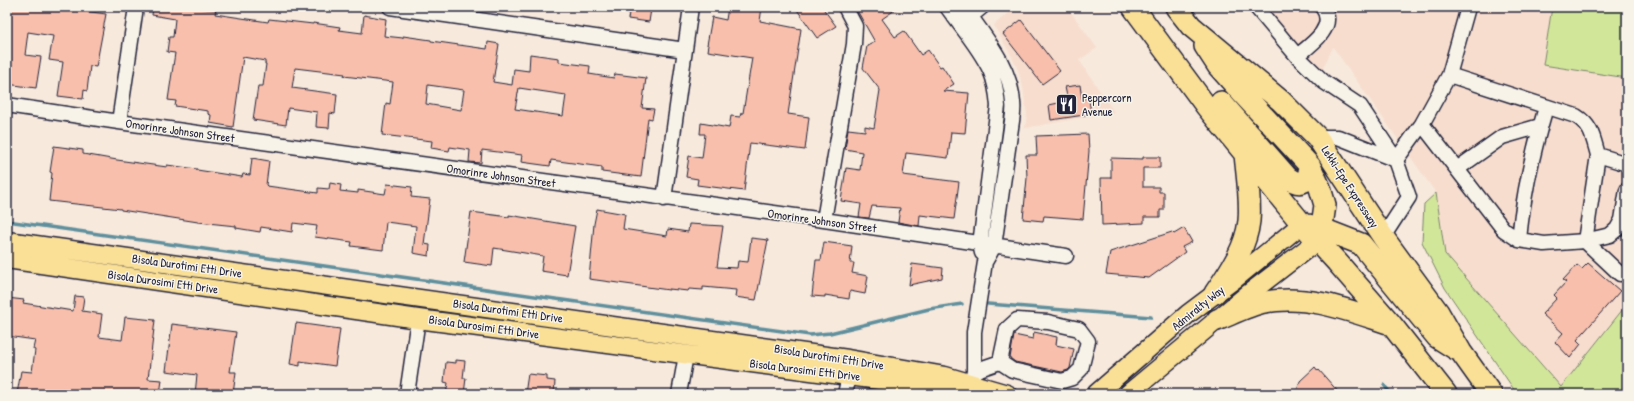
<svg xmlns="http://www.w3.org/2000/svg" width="1634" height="401" viewBox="0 0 1634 401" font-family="'Patrick Hand',sans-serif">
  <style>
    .built { fill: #f7ddce }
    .green { fill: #d2e69a; stroke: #7a846a }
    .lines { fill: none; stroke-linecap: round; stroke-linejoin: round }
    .stream { stroke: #5f8f9d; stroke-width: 3.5 }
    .building { fill: #f8c0ac; stroke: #22223b; fill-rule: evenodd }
    .minor-casing { stroke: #22223b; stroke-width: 17 }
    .major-casing { stroke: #22223b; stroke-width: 21 }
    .highway-casing { stroke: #22223b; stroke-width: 24 }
    .minor { stroke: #f7f3e8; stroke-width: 14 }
    .major { stroke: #fadf96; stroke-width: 18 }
    .highway { stroke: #fadf96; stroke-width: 21 }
    .labels { text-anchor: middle; stroke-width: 3; stroke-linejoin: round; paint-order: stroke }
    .poi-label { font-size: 12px; fill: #22223b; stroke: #f7f3e8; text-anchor: start }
    .street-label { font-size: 12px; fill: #22223b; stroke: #f7f3e8 }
  </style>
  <rect width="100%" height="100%" fill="#f7e9dc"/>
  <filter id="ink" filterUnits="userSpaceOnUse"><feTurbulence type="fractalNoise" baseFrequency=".025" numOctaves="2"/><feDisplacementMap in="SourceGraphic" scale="8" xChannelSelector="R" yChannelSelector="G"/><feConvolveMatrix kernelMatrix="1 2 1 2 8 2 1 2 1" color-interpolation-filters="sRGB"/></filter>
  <g filter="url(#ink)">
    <path class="built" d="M1015,7h52l30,41 -18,12 35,52 -89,16 2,-14 -4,-27 -5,-17 -8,-17 -16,-28z
      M1258,7h294l-9,58 84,13v226l-66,83 -116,-133 -9,-61 -103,-146 -13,27z"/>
    <path class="green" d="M1552,7h75v71l-84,-13z
      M1436,193l9,61 116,133 66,-83v90h-110l-72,-106 -23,-46 2,-38z"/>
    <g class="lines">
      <path class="stream" d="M7,221l803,114 20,-2 99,-24 33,-5
        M988,304l163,13
        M1384,385l7,9"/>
    </g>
    <path class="building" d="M7,7h48l51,7 -10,53 -6,-1 -3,25 -3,-1 -1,9 -25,-3 5,-34 -14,-2 4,-24 -25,-4 -3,23 16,2 -5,31 -29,-4z
      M153,7h32l31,3 -1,4 53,8 1,-3 44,5v-1l27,4 -1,3 23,3 2,-18 22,4 -2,17 19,2v-2l28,4v1l56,8 1,-7 11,2 -6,38 19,3 2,-16 15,2 1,-17 29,4v4l31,4 -1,8 25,4 1,-4 31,4 -4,30 12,1 -2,10 -4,-1 -7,59 -39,-5v-5l-51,-7 -1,6 -29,-4 1,-7 -40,-5 -1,13 -12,-1 1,-12 -20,-3 -1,4 -18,-3 1,-7 -50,-6 4,-32 4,1 3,-22 -49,-6 1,-2 -50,-6 -3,20 45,6 -2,20 -5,-1 -1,15 -13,-1 1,-15 -29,-4 -2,17 -33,-5 5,-34h5l3,-22h-1v-3l-22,-4 -10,70 -23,-4 1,-8 -3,-1v-3l-33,-5 1,-5 -8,-1 7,-47 -8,-1 2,-15h4l2,-18 -23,-4zM428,85l36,5 -3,20 -35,-6zM519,88l47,7 -3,21 -48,-7z
      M630,7l21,2 -2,13 -21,-3z
      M728,7h34l-2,14 41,8 -13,85 21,3 -4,33 -55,-7 -6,48 -47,-6 1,-6 -12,-2 3,-21 13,2 3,-24h-5l1,-11 28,5 2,-12 9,1 1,-4h2l9,-55 -44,-7 1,-6h-2l5,-28 14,3z
      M795,7h27l14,19 -19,12z
      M855,7h44l-17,12 13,18 9,-6 17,24 7,-5 12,17 2,-1 12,18 -11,7 26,2 -4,40 -14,-1 -3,26 -42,-5 -3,22 56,7 -5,37 -34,-4 -1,11 -21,-4 2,-14 -28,-2 -3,12h-1l-9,-1 2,-13 -20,-3 5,-33 14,2 2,-18 -17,-3 3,-20 17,2v-5l9,2 6,-38 -17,-22 4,-22 8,-4z
      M1021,20l39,51 -18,13 -39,-50z
      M1080,85l2,14 7,-1 2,16 -40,6 -2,-15 19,-4 -3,-14z
      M1088,134l1,17 -6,68 -39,-3 -1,5 -20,-2 4,-41 -1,-23h11l-1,-19z
      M54,146l29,4v4l34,6 50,7v-2l30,4v1l45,7 1,-3 7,1 2,-17 17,3 -3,24 1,1 51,7v-5l11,1 1,-6 11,2 -1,6 18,2v-3l27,4 2,-10 25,3 -1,10 19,2 -6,45 6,1 -1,11 -16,-3 3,-27 -30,-4 -3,28 -32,-4 1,-4 -37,-5 2,-11 -24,-3 -1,9 -31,-5 -1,5 -24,-4v-2l-38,-4 -77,-12v-1l-72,-8 3,-28 -2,-1z
      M1143,157h17v11h-17v19h16v5h5v18h-4v7h-16v6l-42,2 -1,-47h10v-20l32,1z
      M597,209l28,5 -2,15 44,7 1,-7 20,3 1,-8 34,2 -6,41 20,1 1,-7 10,1 3,-24 17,2 -12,60 -21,-3 1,-7 -33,-3v3l-14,-1 -1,2 -19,-2v1l-80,-11 5,-55z
      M471,212l38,5v-2l66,11 -8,49 -26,-4 2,-15 -49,-8 -2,18 -28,-4z
      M1184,228l8,14 -10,5 3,5 -36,26 -43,-4 4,-22 62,-20 2,2z
      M824,242l28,4 -2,17h4l-2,10 16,3 -3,18 -15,-3 -1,8 -24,-4v2l-13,-1 4,-36h5z
      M1588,263l32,28 -43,49 4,4 -11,14 -15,-16 8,-9 -21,-19 15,-16 -3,-3 12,-13 -3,-2 14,-15 5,4z
      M912,264l31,4 -1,10 -33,7z
      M75,296l9,1 -2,14 20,3 -3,23 23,3 3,-23 30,3 -7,59 14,1 -2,14h-143l4,-23 11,1 3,-22 -2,-1 2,-9 -28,-4v-38l17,2 -1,3 50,8z
      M296,323l44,6 -5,37 -35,-5v5l-10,-2z
      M172,324l64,8 -6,40h6l-3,22h-38l2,-19 -31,-4z
      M1034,332l23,5 -1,8 18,4 -4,19 -2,2 -6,2 -47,-10 -5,-4 4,-23 19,4z
      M456,360l9,1 -2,17h3l-2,16h-18l2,-11 -4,-1 2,-20 10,1z
      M1315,367l3,4 1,-1 21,24h-44l4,-13z
      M528,374l19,2v4l8,1 -1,13h-29z"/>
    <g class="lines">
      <defs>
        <path id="minor" d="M390,7l295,43
          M947,7c14,20 32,40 43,63 5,11 7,24 8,36l-18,138 2,9
          M964,7c20,29 47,59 49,96 1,6 0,12 -1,18l-18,125 -9,16 -11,70v39l-4,23
          M1256,7l41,49 27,26 36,24 36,54 13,37 -26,40
          M971,16l11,-9
          M1297,56c14,-11 41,-30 25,-49
          M1449,75l127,41c16,10 17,22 22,39l29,9
          M7,105l112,17 705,98 242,36
          M119,122l17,-115
          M1422,124l82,106 15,10 25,4 41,-3 25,-6 7,-6 5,-9 5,-30
          M1317,137h21l58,23
          M1598,155l-13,86 35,33
          M1396,160l26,-36 27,-49 18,-64
          M1457,169l45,-32 38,-11
          M664,199l27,-192
          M824,220l30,-176 1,-18 -10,-19
          M1519,240c4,-46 14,-89 27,-133
          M974,371l26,-9 7,-33 10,-9 31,2 31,7 9,12 -7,28 -9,9 -10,3 -50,-11 -12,-8
          M407,394l11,-75
          M679,394l7,-39
          M845,394l4,-18"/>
        <path id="major" d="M7,241l841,118 97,17 62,18
          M7,259l411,60 506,67 36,8
          M1096,394l92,-80 48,-36 66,-54
          M1128,394l119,-99 70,-54"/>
        <path id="highway" d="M1133,7l73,99 96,118 35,38 54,62 55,70
          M1176,7l15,19 90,75 36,36 66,100 55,75 23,40 30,42
          M1205,46l13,20 24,27 68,73 10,22 5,17 -2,14 -6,22
          M1221,102l66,75c14,11 22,5 23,-11
          M1308,225l12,3 41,16 76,93 19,12
          M1215,293c15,-22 31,-45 34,-72 2,-21 -2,-45 -4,-67
          M1217,320c15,-6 32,-15 48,-18 44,-8 85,9 126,22"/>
      </defs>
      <use href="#minor" class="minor-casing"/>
      <use href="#major" class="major-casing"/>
      <use href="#highway" class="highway-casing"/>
      <use href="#minor" class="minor"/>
      <use href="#major" class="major"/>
      <use href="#highway" class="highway"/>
    </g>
  </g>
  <defs>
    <symbol id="restaurant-square" viewBox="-11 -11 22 22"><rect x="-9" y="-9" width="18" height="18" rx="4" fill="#22223b" stroke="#f7f3e8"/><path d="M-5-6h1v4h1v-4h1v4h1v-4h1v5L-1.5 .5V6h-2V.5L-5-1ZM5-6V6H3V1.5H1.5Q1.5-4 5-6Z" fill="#fff"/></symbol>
  </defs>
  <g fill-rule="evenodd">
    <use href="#restaurant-square" x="1054" y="92" width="25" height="25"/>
  </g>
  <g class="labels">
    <g class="poi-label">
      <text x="1082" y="102">Peppercorn<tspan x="1082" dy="14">Avenue</tspan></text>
    </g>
    <g class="street-label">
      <text transform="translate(180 131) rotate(8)" y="4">Omorinre Johnson Street</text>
      <text transform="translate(501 176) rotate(8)" y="4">Omorinre Johnson Street</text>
      <text transform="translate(1350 187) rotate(57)" y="4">Lekki-Epe Expressway</text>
      <text transform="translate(822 221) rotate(8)" y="4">Omorinre Johnson Street</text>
      <text transform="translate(187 266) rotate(8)" y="4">Bisola Durotimi Etti Drive</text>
      <text transform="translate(163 282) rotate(8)" y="4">Bisola Durosimi Etti Drive</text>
      <text transform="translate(1198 308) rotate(-39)" y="4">Admiralty Way</text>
      <text transform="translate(508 311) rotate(8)" y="4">Bisola Durotimi Etti Drive</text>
      <text transform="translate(484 327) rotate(8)" y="4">Bisola Durosimi Etti Drive</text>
      <text transform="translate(829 357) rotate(9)" y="4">Bisola Durotimi Etti Drive</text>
      <text transform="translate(805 370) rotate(7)" y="4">Bisola Durosimi Etti Drive</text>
    </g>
  </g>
  <rect width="1634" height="401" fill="none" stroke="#f7f3e8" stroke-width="24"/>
  <rect x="12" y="12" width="1610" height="377" fill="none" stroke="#22223b" stroke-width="1.5" filter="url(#ink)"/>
</svg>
